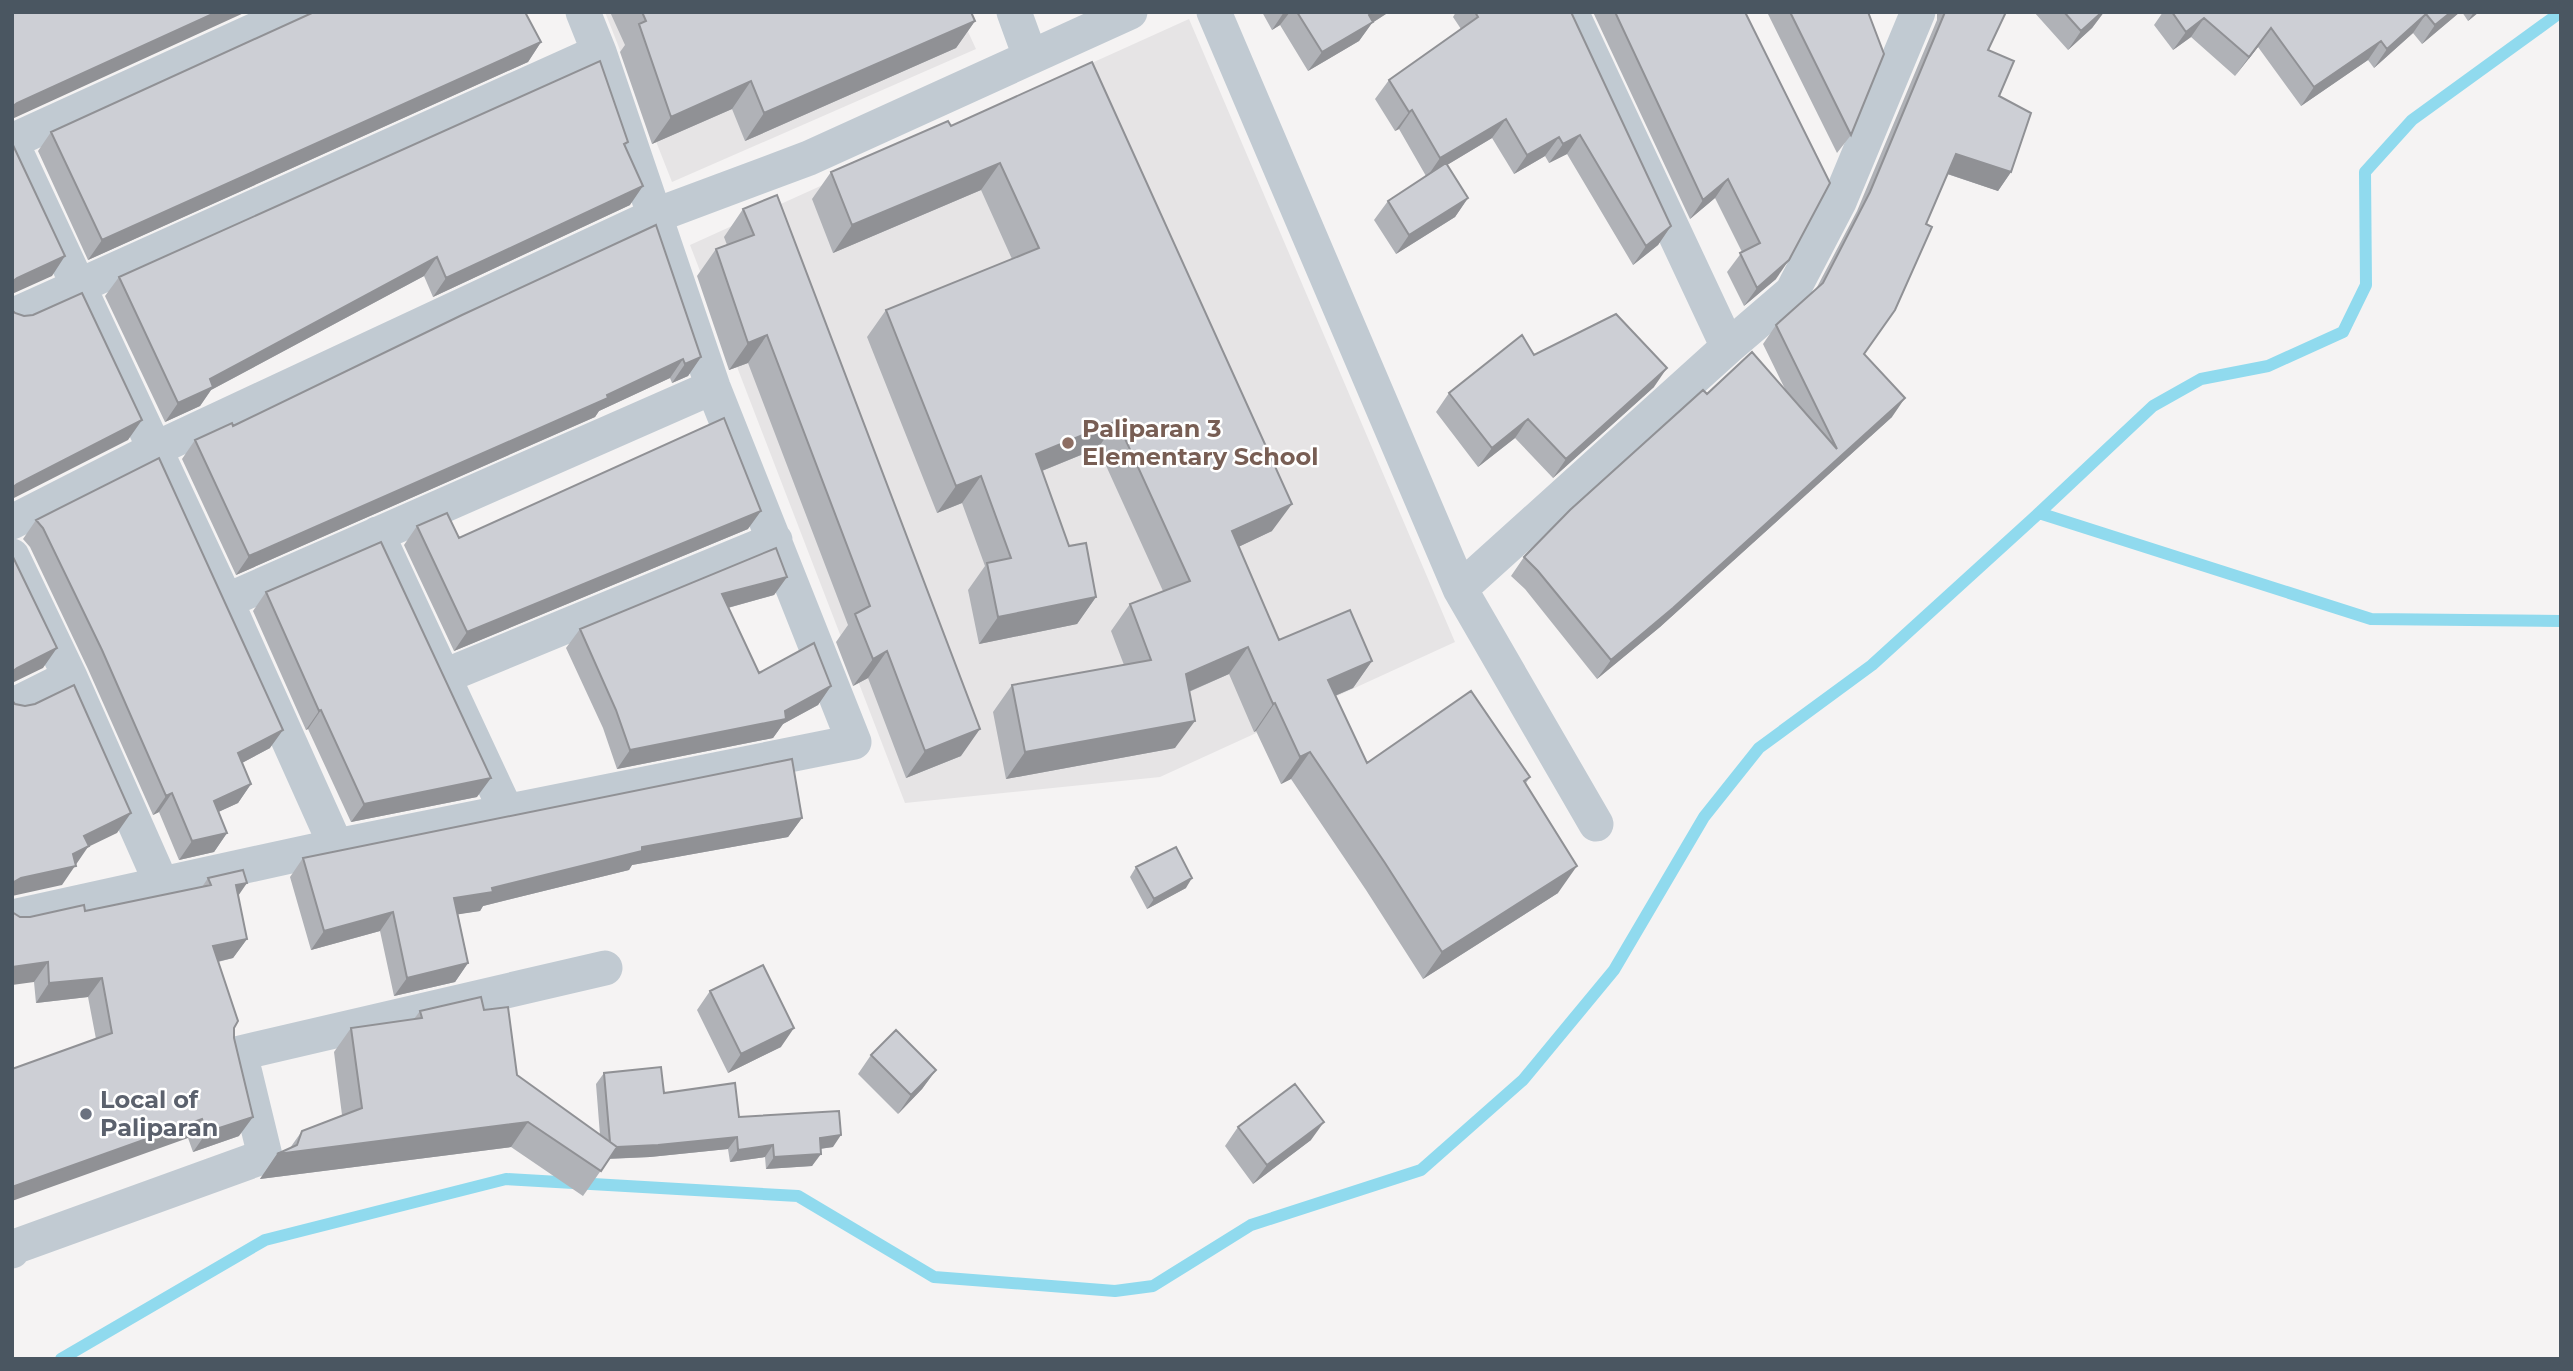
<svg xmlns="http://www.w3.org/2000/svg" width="2573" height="1371" viewBox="0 0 2573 1371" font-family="Montserrat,sans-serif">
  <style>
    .education { fill: #e6e4e5 }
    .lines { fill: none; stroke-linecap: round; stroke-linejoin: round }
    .stream { stroke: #90daee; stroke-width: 12 }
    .street { stroke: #c1cad2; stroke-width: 35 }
    .wall { fill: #b0b2b7 }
    .shaded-wall { fill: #909195 }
    .building { fill: #cdcfd5; stroke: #909195; stroke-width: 2 }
    .education-dot { fill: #8d6e63; stroke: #fff; stroke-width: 2.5 }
    .worship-dot { fill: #6b7280; stroke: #fff; stroke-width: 2.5 }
    .labels { text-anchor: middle; stroke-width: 5; stroke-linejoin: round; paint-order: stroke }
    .education-label { font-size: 24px; font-weight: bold; fill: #785e54; stroke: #fff; text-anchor: start }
    .worship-label { font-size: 24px; font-weight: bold; fill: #5b616d; stroke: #fff; text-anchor: start }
  </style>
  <rect width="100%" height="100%" fill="#f5f3f3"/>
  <path class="education" d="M605,12h354l17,37 -304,133z
    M1189,19l266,623 -295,135 -255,26 -215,-558z"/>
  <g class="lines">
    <path class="stream" d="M2039,513l332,106 190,2
      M61,1359l204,-119 241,-61 292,17 136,81 181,14 38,-5 98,-61 170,-55 102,-90 91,-110 90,-153 55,-69 113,-83 167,-152 114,-107 48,-27 67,-13 75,-34 23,-47 -1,-113 47,-52 149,-108"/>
    <path class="street" d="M1014,12l16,44
      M1214,12l246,577 136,235
      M1571,12l157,335
      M12,141l283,-129
      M12,144l214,457 110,245
      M12,316l587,-264
      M12,522l143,-73 499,-233 155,-58 321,-146
      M377,534l130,279
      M12,556l58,121 92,208
      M1460,589l268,-242 64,-55 47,-90 79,-190
      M226,601l487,-214
      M445,676l330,-136
      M12,706l58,-29
      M12,917l324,-71 518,-104 -141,-355 -114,-335 -16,-40
      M12,1251l2,-4 251,-91 -25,-103 365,-85"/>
  </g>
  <path class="wall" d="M610,12h361l4,9 -19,27 -211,93 -13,-32 -80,35 -32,-92 5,-7z
    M1262,12h127l-17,11 -13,18 -51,30 -28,-46 -8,5z
    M1456,12h115l100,214 -13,19 -25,20 -66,-111 -18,9 -4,-7 -31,18 -22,-36 -45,27 21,33 -13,19 -59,37 -22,-34 14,-19 38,-25 -27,-47 -4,2 -20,-32 14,-19 72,-51 -8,-12z
    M1593,12h152l31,267 -32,27 -17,-34 15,-20 -27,-54 -25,21z
    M1767,12h101l-17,123 -14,18z
    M1937,12h69l-18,38 11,46 12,76 -13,19 -51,-17 -83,180 28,63 -232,210 -63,52 -72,-90 -14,-13 13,-19 183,-163 79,-3 -23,-47 13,-19 40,-36 41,-78 80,-191z
    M2034,12h70l-12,16 -24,22z
    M2163,12h297l-38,32 -9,-11 -39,35 -6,-8 -67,46 -43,-59 -23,29 -44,-39 -18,13 -19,-25z
    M2462,12h17l-11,9z
    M541,42l-13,20 -440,198 -50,-109 13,-19z
    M1092,62l180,469 -34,16 41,93 93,21 -19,27 -18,8 32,67 163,14 -4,6 32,110 -135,86 -57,-89 -75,-111 -10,5 -25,-53 -2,1 -25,-58 -40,18 -14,56 -169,31 -13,-67 19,-27 112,-20 -13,-34 19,-27 33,-13 -65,-143 -56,23 27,75 27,51 -19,27 -98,20 -11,-54 17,-24 -23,-63 -25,10 -70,-176 19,-27 126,-51 -31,-69 -148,63 -21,-54 19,-27 120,-46z
    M628,142l-3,4 5,59 -197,92 -9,-21 -213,114 -11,16 -35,16 -60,-126 14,-19z
    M743,209l218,547 -55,22 -38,-100 -15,8 -17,-44 12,-17 -100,-262 -19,7 -32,-94 19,-27 11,-4 -3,-8z
    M462,315l239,42 -13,19 -16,7 -2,-5 -71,33 -4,6 -359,158 -54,-116 13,-19 38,-14z
    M1534,355l120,32 -101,91 -38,-40 -37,29 -42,-55 13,-19z
    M36,520l234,228 -28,15 9,21 -13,19 -20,9 9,21 -13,19 -35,8 -20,-48 -6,3 -65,-146 -58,-122 -7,-8z
    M417,526l42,12 289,-9 -294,122 -50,-106z
    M787,577l-13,18 -46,13 31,65 72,13 -13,19 -35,19 -10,14 -156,31 -14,-41 -37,-80 14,-19z
    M266,592l211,205 -126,25 -43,-93 -2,1 -53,-119z
    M802,818l-14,19 -156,28 -3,5 -146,36 -3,5 -22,3 10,49 -13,19 -61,14 -14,-65 -69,19 -21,-73 13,-19z
    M1136,867l50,21 -39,21 -17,-32z
    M208,878l30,18 9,43 -14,19 -15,4 16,66 5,108 -46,16 -5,-14 -92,-99 -8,-42 -52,6 -2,-21 -14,-65h10l55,-6 117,-24z
    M710,991l71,56 -53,26 -31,-63z
    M484,1010l33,65 83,60 -4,-51 8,-11 60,20 169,54 -13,2 -8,17 -46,3 -1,-12 -35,5 -2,-13 -78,8 -41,2 -26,37 -72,-49 -251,32 17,-25 13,-6 12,-17 40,-16 -8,-63 17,-24 63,-9 6,-8z
    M871,1055l65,15 -14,19 -24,25 -40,-40z
    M1238,1127l73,13 -58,44 -28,-38z"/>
  <path class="shaded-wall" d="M217,12h29l-234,107v-12l5,-4z
    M1284,12h6l-10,13 -8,5z
    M1373,12h16l-17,11 -13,18 -51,30 14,-19z
    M2102,12h2l-12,16 -24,22 13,-19z
    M2451,12h9l-38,32 13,-19z
    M2474,12h5l-11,9z
    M2426,14l-13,19 -39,35 13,-19z
    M2204,18l-13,19 -18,13 13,-18z
    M975,21l-19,27 -211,93 19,-28z
    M2271,28l-13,19 -23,29 14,-19z
    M2381,41l-13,19 -67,46 13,-19z
    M541,42l-13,20 -440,198 14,-20z
    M751,81l-19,28 -80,35 19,-27z
    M1412,110l-13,19 -4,2 14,-19z
    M1506,119l-14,19 -65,39 13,-19z
    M1580,135l-13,19 -18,9 14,-19z
    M1559,137l-14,19 -31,18 13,-19z
    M1956,154l55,18 -13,19 -56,-19z
    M1000,163l-19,27 -148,63 19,-28z
    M1728,179l-13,19 -25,21 13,-19z
    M643,186l-13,19 -197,92 13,-19z
    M1468,198l-13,19 -59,37 13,-19z
    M1671,226l-13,19 -25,20 13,-19z
    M65,256l-13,20 -40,18v-12l5,-4z
    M437,257l-13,19 -213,114 -11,16 -35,16 13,-19 32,-24z
    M1789,260l-13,19 -32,27 13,-18z
    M767,335l-19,28 -19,7 19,-27z
    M701,357l-13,19 -16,7 13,-19z
    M683,359l-13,19 -71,33 -4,6 -359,158 13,-19 358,-161z
    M1667,368l-13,19 -101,91 13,-19z
    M1905,398l-13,19 -232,210 -63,52 14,-19z
    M1528,419l-13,19 -37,29 14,-19z
    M142,420l-14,20 -116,59v-11l5,-4z
    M1117,421l-19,27 -81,33 19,-27z
    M981,476l-19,27 -25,10 19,-27z
    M1292,504l-20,27 -59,28 19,-28z
    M761,511l-13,18 -294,122 13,-19z
    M787,577l-13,18 -65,18 13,-19z
    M1096,597l-19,27 -98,20 19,-27z
    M1248,647l-19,27 -62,27 19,-27z
    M57,648l-14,20 -31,15v-11l5,-4z
    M887,651l-19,27 -15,8 20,-27z
    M1372,661l-19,27 -44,19 19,-27z
    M831,686l-13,19 -35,19 -10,14 -156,31 13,-19 155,-39z
    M1275,703l-19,28 -2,1 19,-28z
    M321,710l-13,19 -2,1 13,-19z
    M1195,721l-20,27 -169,31 19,-27z
    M980,729l-19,27 -55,22 19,-27z
    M283,730l-13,18 -45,24 13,-19z
    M1310,752l-19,27 -10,5 19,-27z
    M491,778l-14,19 -126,25 13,-18z
    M251,784l-13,19 -37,17 13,-19z
    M172,793l-13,19 -6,3 13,-19z
    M131,813l-14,20 -29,14 -26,38 -50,11v-13l72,-47z
    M802,818l-14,19 -156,28 -3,5 -146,36 -3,5 -39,6 13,-19 188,-51z
    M227,833l-13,19 -35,8 13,-19z
    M1577,866l-19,27 -135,86 19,-27z
    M1192,878l-6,10 -39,21 7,-10z
    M247,883l-13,19 2,-17z
    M393,912l-13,19 -69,19 13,-19z
    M247,939l-14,19 -34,8 14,-20z
    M48,962l-14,20 -22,3v-18z
    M468,963l-13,19 -61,14 13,-18z
    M102,978l-14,19 -52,6 13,-20z
    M794,1028l-13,19 -53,26 13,-19z
    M936,1070l-14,19 -24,25 13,-19z
    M253,1117l-14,19 -46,16 14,-20z
    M202,1119l-14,19 -176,63v-14z
    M528,1122l-17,25 -251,32 17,-25z
    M1324,1122l-13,18 -58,44 14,-19z
    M841,1135l-8,12 -22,3 9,-12z
    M737,1137l-9,12 -78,8 -48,2 9,-12z
    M773,1145l-8,12 -35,5 8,-12z
    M821,1154l-9,12 -46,3 8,-12z"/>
  <path class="building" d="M12,12h205l-200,91 -5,4z
    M314,12h211l16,30 -439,198 -51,-108z
    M642,12h329l4,9 -211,92 -13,-32 -80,36 -32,-93 7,-3z
    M1297,12h76l-4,3 4,7 -51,30z
    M1475,12h96l100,214 -25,20 -66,-111 -17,9 -4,-7 -32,18 -21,-36 -66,39 -28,-48 -3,2 -20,-32 89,-63z
    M1615,12h130l85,171 -41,77 -32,28 -17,-35 20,-10 -32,-64 -25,21z
    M1790,12h78l16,42 -33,81z
    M1945,12h61l-18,38 26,11 -15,35 32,17 -20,59 -55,-18 -30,70 6,3 -37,83 -31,44 41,44 -232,210 -62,52 -73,-89 -14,-14 46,-47 133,-120 4,4 45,-42 85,97 -61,-124 47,-42 47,-91z
    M2064,12h38l-21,19z
    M2172,12h279l-16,13 -9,-11 -39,35 -6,-8 -67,46 -43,-59 -22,29 -45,-39 -18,14z
    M600,61l28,81 -4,2 19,42 -197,92 -9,-21 -227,122 3,8 -35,16 -59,-126z
    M1092,62l200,442 -60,27 47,109 71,-30 22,51 -44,19 39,83 104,-72 59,86 -6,4 53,85 -135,86 -57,-89 -75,-111 -10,5 -25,-54 -2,1 -25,-57 -62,27 9,47 -170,31 -13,-67 139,-25 -21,-56 60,-23 -73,-160 -81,33 33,92 17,-3 10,54 -98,20 -11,-54 24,-5 -30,-82 -25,10 -70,-176 153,-62 -39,-85 -148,62 -21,-53 117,-51 3,5z
    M12,143l53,113 -48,22 -5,4z
    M1446,163l22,35 -59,37 -21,-34z
    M777,195l203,534 -55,22 -38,-100 -14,8 -18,-45 15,-8 -103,-271 -19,8 -32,-94 38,-14 -11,-26z
    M656,225l45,132 -16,7 -2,-5 -76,36 1,3 -359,158 -54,-116 37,-17 1,3 229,-111z
    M82,293l60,127 -125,64 -5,4v-178l3,3 9,3 9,-1z
    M1616,314l51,54 -101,91 -38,-40 -36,29 -43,-55 73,-58 12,20z
    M724,418l37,93 -294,121 -50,-106 30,-13 12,25z
    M159,458l124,272 -45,23 13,31 -37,17 13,32 -35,8 -20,-48 -6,3 -64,-146 -59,-122 -7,-8z
    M381,542l110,236 -127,26 -43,-94 -2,1 -53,-119z
    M776,548l11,29 -65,17 37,79 55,-30 17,43 -46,25 1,8 -156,31 -14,-40 -36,-81z
    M12,555l45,93 -40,20 -5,4z
    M74,685l57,128 -47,23 5,10 -16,8 3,12 -55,12 -9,5v-183l3,4 10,2 10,-2z
    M792,759l10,59 -160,29v4l-150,37 1,4 -39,6 14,65 -61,15 -14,-66 -69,19 -21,-73z
    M1176,847l16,31 -38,21 -18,-32z
    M243,870l4,13 -11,2 11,54 -34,7 25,75 -4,7v10l19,79 -46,15 -5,-13 -190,68v-118l100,-36 -10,-55 -53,5 -1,-21 -36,5v-55l8,5h10l54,-12 1,6 126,-26 -3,-7z
    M763,965l31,63 -53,26 -31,-63z
    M481,997l3,13 24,-3 9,68 100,72 -16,24 -73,-49 -251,32 20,-9 5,-14 60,-23 -11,-80 71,-10 -2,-7z
    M896,1030l40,40 -25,25 -40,-40z
    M661,1067l3,26 71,-10 4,34 100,-6 2,24 -21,3 1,16 -47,3 -1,-12 -35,5 -1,-13 -79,8 -41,2 -7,-5 -6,-69z
    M1295,1084l29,38 -57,43 -29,-38z"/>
  <circle class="education-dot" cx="1068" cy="443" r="7"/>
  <circle class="worship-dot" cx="86" cy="1114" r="7"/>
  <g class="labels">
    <g class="education-label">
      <text x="1082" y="437">Paliparan 3<tspan x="1082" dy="28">Elementary School</tspan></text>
    </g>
    <g class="worship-label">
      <text x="100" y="1108">Local of<tspan x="100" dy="28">Paliparan</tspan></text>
    </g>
  </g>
  <rect width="2573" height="1371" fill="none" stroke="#4a5661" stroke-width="28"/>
</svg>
